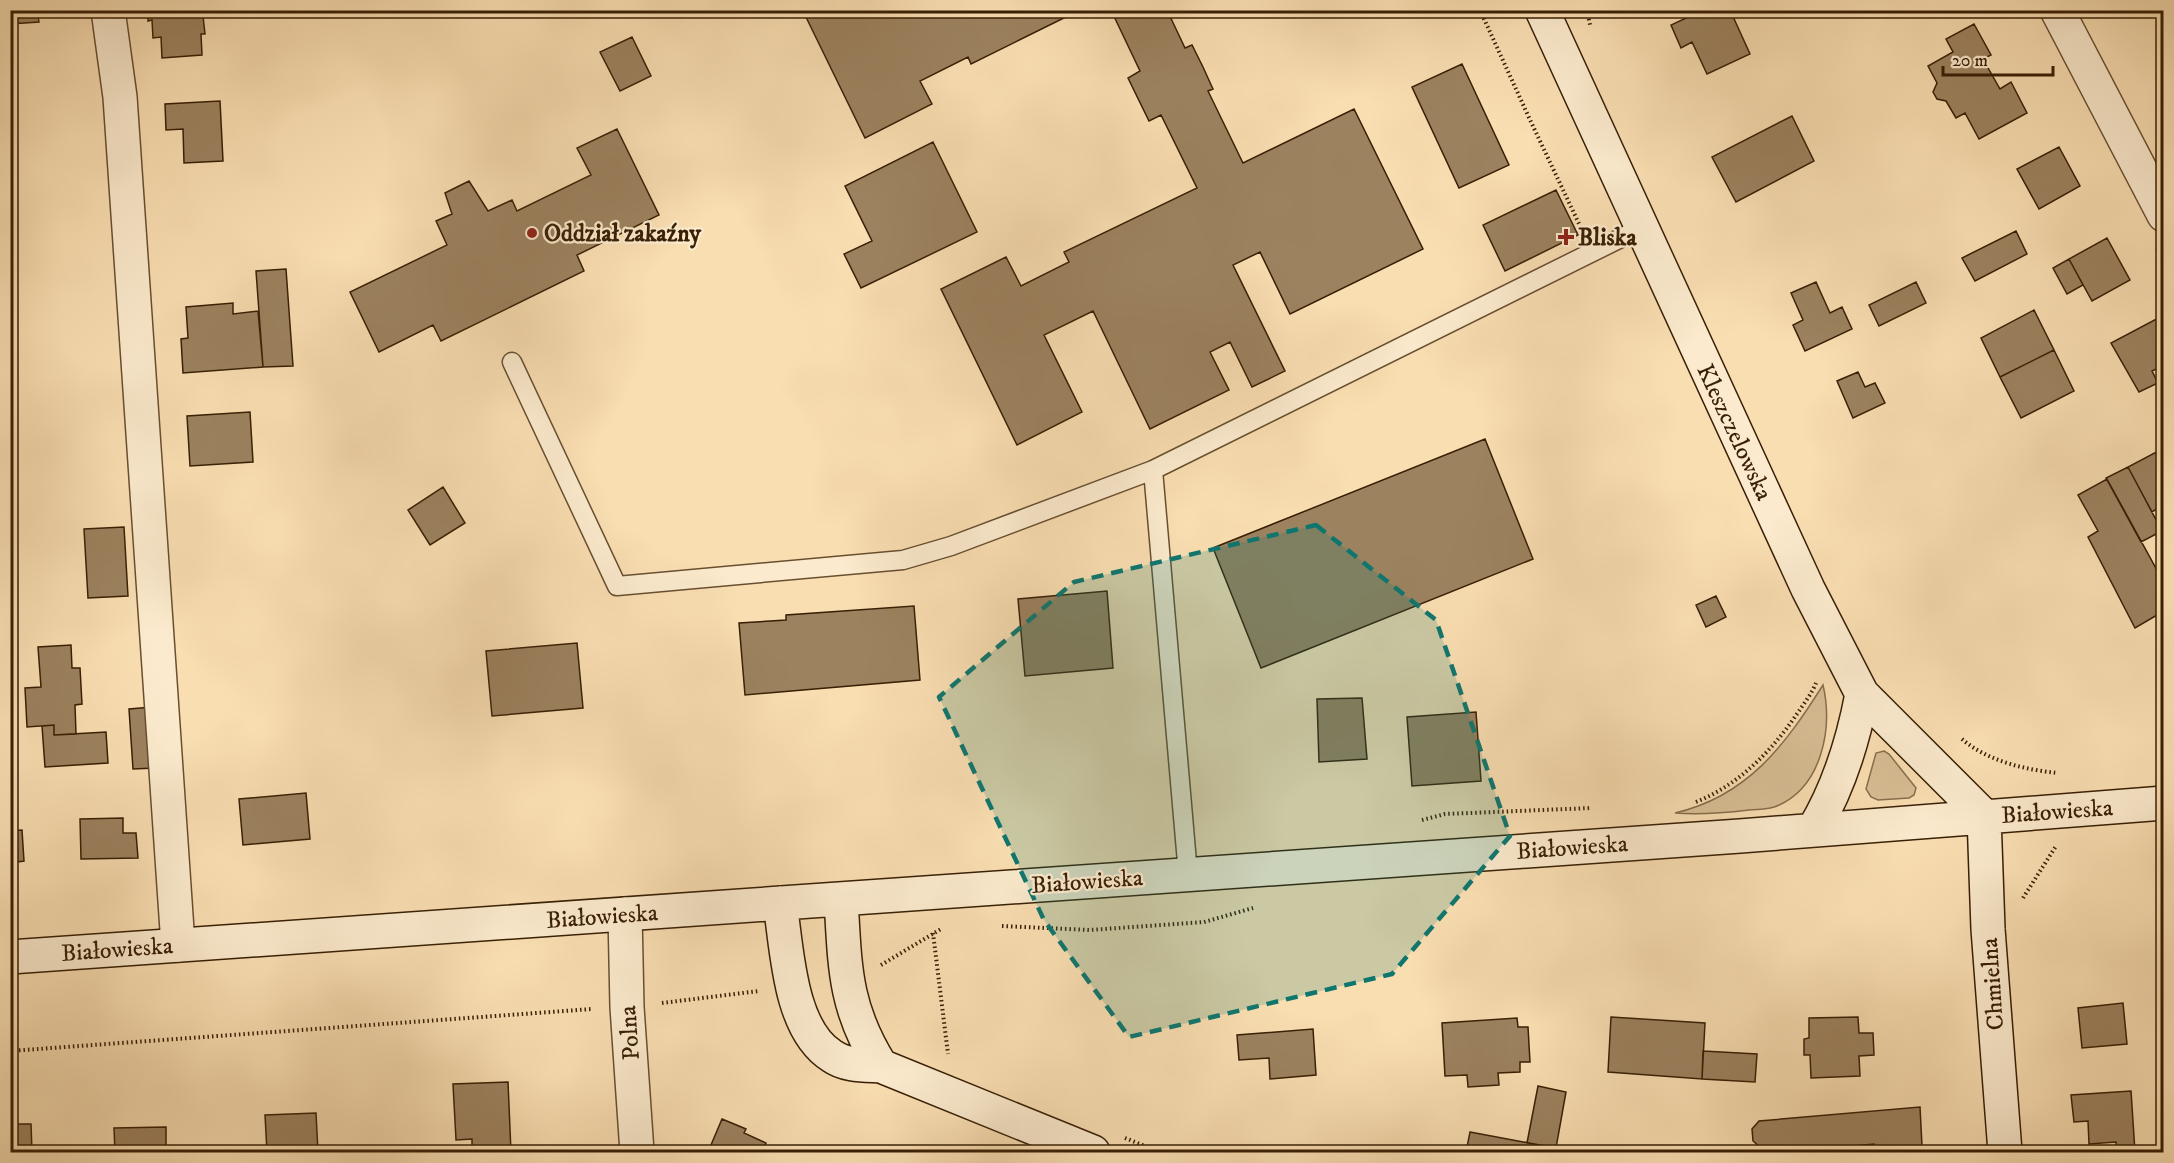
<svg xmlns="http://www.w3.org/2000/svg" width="2174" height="1163" viewBox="0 0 2174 1163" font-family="'IM FELL DW Pica',serif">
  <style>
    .green { fill: #d8be95; stroke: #886e4d; stroke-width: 1.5 }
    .building { fill: #9c825f; stroke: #381f05; stroke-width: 1.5 }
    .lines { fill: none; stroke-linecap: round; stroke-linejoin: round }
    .lane-casing { stroke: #684f30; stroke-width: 21 }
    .street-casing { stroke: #684f30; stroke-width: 36 }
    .secondary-casing { stroke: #381f05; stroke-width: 36 }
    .path { stroke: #381f05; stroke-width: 4; stroke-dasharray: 1.5 3; stroke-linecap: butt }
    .lane { stroke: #fbeacd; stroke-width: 18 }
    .street { stroke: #fbeacd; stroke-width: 33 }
    .secondary { stroke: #fbeacd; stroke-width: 33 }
    .marked { fill: #0f766e; fill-opacity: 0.2; stroke: #0f766e; stroke-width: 4.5; stroke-dasharray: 12 8; stroke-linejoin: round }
    .poi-dot { fill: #8f2418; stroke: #fbeacd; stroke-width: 2 }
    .labels { text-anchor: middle; stroke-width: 4.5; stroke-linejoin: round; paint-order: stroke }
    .poi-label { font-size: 24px; font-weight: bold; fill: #381f05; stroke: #fbeacd; text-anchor: start }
    .street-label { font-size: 24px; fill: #381f05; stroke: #fbeacd }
  </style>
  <rect width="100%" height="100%" fill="#f9deb2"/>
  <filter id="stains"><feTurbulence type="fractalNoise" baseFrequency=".00333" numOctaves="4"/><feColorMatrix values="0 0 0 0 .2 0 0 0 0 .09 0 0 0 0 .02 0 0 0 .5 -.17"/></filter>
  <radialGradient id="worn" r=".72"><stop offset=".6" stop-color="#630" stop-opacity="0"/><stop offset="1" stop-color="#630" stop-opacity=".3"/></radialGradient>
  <path class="green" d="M1823,685c10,43 -1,102 -46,121 -9,4 -18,3 -28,4 -25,3 -49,5 -74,3 73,-17 110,-68 148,-128z
    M1884,751l5,3 27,34 -2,7 -5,3 -31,2 -7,-3 -5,-8 10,-36z"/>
  <path class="building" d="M10,10h48l1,5 -21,1 1,6 -29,2z
    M148,10h58v5l-3,1 2,18h-4l1,21 -40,3 -1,-21 -8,1 -1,-18 -4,1z
    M808,10h272l-109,54 -3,-7 -48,24 12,23 -67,34 -61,-125z
    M1111,10h56l18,38 7,-3 11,22 10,22 -5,2 35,72 111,-54 69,140 -133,65 -30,-62 -27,13 52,106 -33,16 -22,-45 -20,10 19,38 -79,39 -57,-118 -49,24 38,77 -65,33 -76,-156 65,-32 15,29 48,-24 -5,-10 133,-64 -36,-73 -12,6 -21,-43 12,-7z
    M1703,10h27l20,44 -43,20 -15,-32 -11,6 -10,-23z
    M1974,24l17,31 -8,4 17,30 11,-7 16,31 -48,26 -14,-26 -9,5 -10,-17 -9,-2 -4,-7 4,-9 -9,-17 25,-14 -7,-13z
    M632,37l19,39 -31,15 -20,-39z
    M1462,64l47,101 -50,23 -47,-101z
    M220,101l3,60 -39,2 -1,-34 -17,1 -1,-26z
    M1792,116l22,45 -78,41 -24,-45z
    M617,129l42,86 -82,40 7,16 -143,70 -8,-16 -54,27 -29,-60 97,-47 -11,-24 16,-7 -7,-21 24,-12 19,30 24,-11 5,11 74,-36 -14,-27z
    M933,142l44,90 -116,56 -17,-34 28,-13 -27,-55z
    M2059,147l21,39 -41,23 -22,-40z
    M1556,190l22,45 -73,36 -22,-46z
    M2016,231l11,23 -52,27 -13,-23z
    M2107,238l23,42 -38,21 -23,-42z
    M2069,259l14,26 -16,9 -14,-26z
    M286,269l7,97 -30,1 -7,-96z
    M1816,282l14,31 12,-6 10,22 -47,22 -12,-26 10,-5 -12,-27z
    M1916,282l10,21 -47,23 -10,-21z
    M233,303v11l25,-3 5,56 -80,6 -2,-34 7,-1 -2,-31z
    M2034,310l20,40 -54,27 -19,-39z
    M2164,315v50l-12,6 6,12 -19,9 -28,-49z
    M2054,350l20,41 -53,27 -21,-41z
    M1858,372l7,15 10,-4 10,20 -32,15 -16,-37z
    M250,412l3,50 -63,4 -3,-50z
    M1485,439l48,120 -272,109 -48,-120z
    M2164,448v51l-7,4 3,4 -8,5 -24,-45z
    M2128,467l34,64 -21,11 -35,-64z
    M2107,479l57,104v28l-29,17 -47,-91 10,-6 -20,-36z
    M443,487l22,36 -35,22 -22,-35z
    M124,527l4,69 -40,2 -4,-69z
    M1107,591l6,77 -88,8 -7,-77z
    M1716,596l10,21 -20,10 -10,-22z
    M914,606l6,74 -175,15 -6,-72 47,-3v-5z
    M577,643l6,65 -91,8 -6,-65z
    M71,645l1,23h8l2,36 -7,1 1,29 -22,1v-10l-27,2 -2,-39 16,-1 -3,-40z
    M1362,698l5,61 -48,3 -2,-63z
    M152,707l4,61 -23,1 -4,-60z
    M1476,712l5,69 -69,5 -5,-69z
    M54,725v10l52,-3 2,31 -63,4 -3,-41z
    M306,793l4,46 -67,6 -4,-46z
    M123,818v15h13l2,25 -57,1 -1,-40z
    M22,830l2,31 -14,2v-32z
    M2123,1003l4,41 -45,4 -4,-40z
    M1611,1017l94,6 -3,56 -94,-7z
    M1858,1017l1,16h14l1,22 -15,1 1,20 -49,2 -1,-23h-6v-16l5,-1v-20z
    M1517,1018l1,9h10l2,35h-10v10l-22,1 1,12 -31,2 -1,-12 -22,1 -3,-53z
    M1313,1029l3,46 -46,4 -1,-21 -30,2 -2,-25z
    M1703,1051l54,3 -2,28 -53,-3z
    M2164,1062v60h-3l-4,-59z
    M508,1082l3,70h-39v-13l-16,1 -3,-56z
    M1538,1086l28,6 -10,56 -29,-5z
    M2131,1091l4,61h-18l-1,-10 -27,2 -1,-23 -14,1 -3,-27z
    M1920,1107l2,39 11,6h-59v-8l-53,5 1,3h-60l-1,-4 -8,-7 -1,-12 7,-8z
    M316,1113l2,39h-51l-2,-37z
    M722,1119l24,10 -2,4 22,10 -4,9h-54z
    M10,1124h21l1,28h-22z
    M166,1127v25h-51l-1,-24z
    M1470,1132l86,16 -1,4h-89z"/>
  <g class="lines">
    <defs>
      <path id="lane" d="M512,362l105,224 286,-26 48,-14 202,-76 488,-242
        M1153,470l35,404"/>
      <path id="street" d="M108,10l12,87 58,848
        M2057,10l107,205
        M625,914l2,93 10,145"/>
      <path id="secondary" d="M1542,10l266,579 54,105 122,122
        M1984,816l4,113 17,223
        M1814,829c25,-42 39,-87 48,-135
        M841,899c4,68 3,108 40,167
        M780,903c7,46 9,126 52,153 14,10 33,9 49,10l212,86
        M10,957l1730,-121 424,-33"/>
    </defs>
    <use href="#lane" class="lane-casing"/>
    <use href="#street" class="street-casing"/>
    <use href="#secondary" class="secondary-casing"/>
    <path class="path" d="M1480,10l51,112 50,106
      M1587,10l3,15
      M2157,248l7,13
      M1962,739c25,22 64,31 96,34
      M1696,802c44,-18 76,-51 103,-91 6,-9 13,-18 17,-28
      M1422,820l23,-6 146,-6
      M2023,898l33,-52
      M1002,926l88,4 114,-8 49,-14
      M933,933l15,121
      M881,965l60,-36
      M662,1003l97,-12
      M10,1051l582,-42
      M1125,1138l35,14"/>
    <use href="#lane" class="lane"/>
    <use href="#street" class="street"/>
    <use href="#secondary" class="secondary"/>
  </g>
  <path class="marked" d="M1316,525l120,95 74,216 -118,138 -263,63 -85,-117 -105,-223 135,-115z"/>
  <g class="poi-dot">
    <circle cx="532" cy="233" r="6"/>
    <path d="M1563 228h6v6h6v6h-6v6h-6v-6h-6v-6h6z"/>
  </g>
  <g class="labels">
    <g class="poi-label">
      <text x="544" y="241">Oddział zakaźny</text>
      <text x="1578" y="245">Bliska</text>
    </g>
    <g class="street-label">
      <text transform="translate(1735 432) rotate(65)" y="8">Kleszczelowska</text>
      <text transform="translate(2057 811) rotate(-4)" y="8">Białowieska</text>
      <text transform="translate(1572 847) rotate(-4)" y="8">Białowieska</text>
      <text transform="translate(1087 881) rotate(-4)" y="8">Białowieska</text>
      <text transform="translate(602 916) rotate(-4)" y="8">Białowieska</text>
      <text transform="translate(117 949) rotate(-4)" y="8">Białowieska</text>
      <text transform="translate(1992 984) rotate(-94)" y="8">Chmielna</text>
      <text transform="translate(629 1033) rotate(-94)" y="8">Polna</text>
    </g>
  </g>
  <rect width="2174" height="1163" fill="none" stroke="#f9deb2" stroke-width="36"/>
  <rect x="12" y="12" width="2150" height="1139" fill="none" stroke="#381f05" stroke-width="3"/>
  <rect x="18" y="18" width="2138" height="1127" fill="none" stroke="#381f05" stroke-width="1.5"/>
  <path d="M1943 66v9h110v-9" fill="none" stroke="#381f05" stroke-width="3"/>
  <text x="1952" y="66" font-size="18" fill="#381f05" stroke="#fbeacd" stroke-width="4.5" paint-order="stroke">20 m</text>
  <rect width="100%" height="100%" filter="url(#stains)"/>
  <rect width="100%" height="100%" fill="url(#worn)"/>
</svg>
